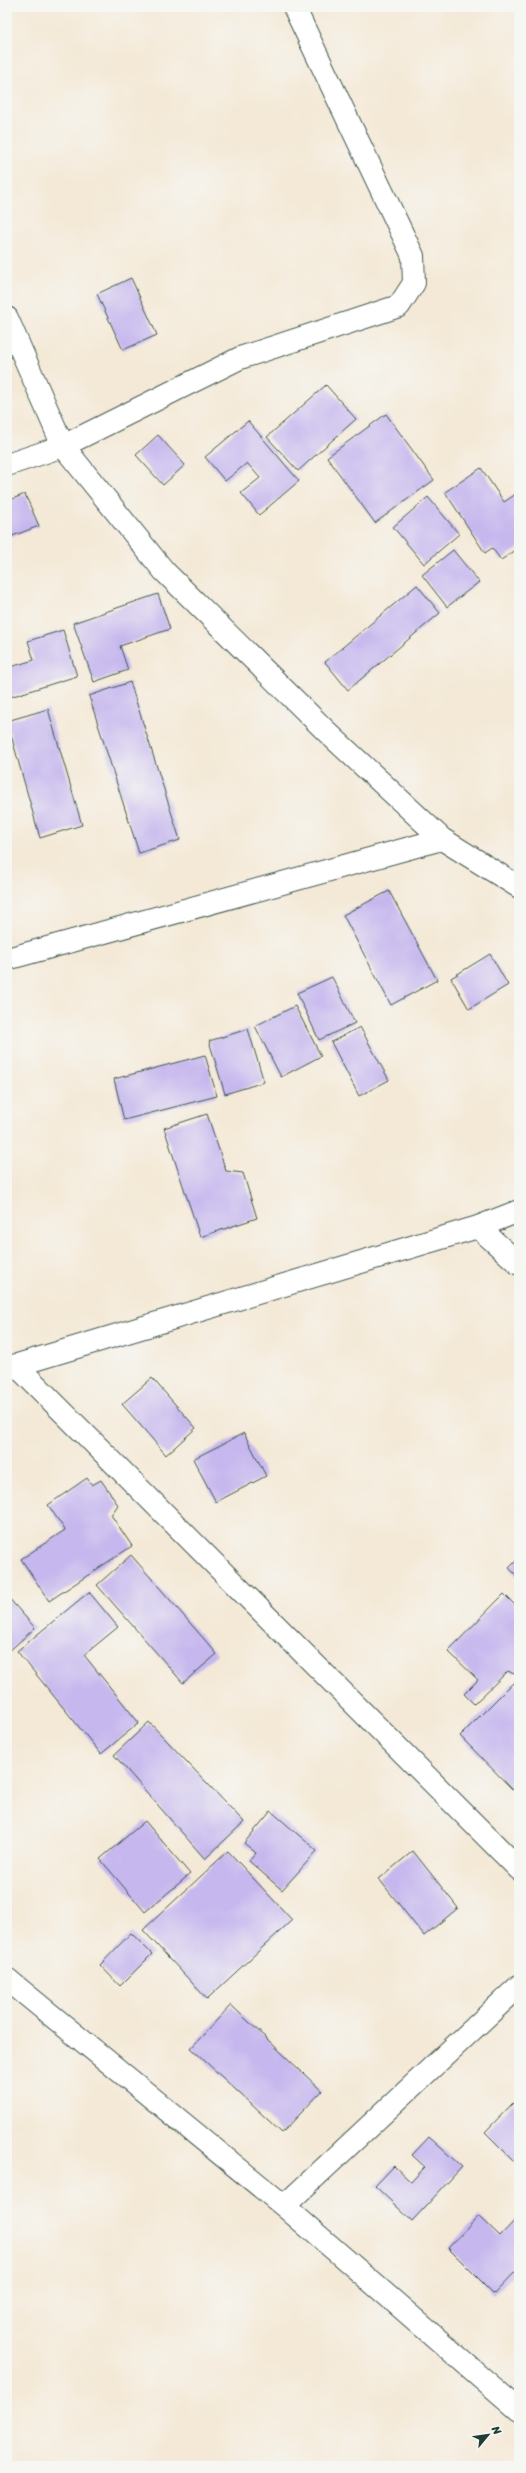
<svg xmlns="http://www.w3.org/2000/svg" width="526" height="2473" viewBox="0 0 526 2473" font-family="Sriracha,sans-serif">
  <style>
    .building { fill: #c6b7ee }
    .lines { fill: none; stroke-linecap: round; stroke-linejoin: round }
    .minor-casing { stroke: #3f574c; stroke-width: 24 }
    .minor { stroke: #fff; stroke-width: 22 }
  </style>
  <rect width="100%" height="100%" fill="#f6f6f2"/>
  <filter id="ink" filterUnits="userSpaceOnUse"><feTurbulence type="fractalNoise" baseFrequency=".025" numOctaves="2"/><feDisplacementMap in="SourceGraphic" scale="8" xChannelSelector="R" yChannelSelector="G"/><feConvolveMatrix kernelMatrix="1 2 1 2 8 2 1 2 1" color-interpolation-filters="sRGB"/></filter>
  <filter id="wash" filterUnits="userSpaceOnUse"><feTurbulence type="fractalNoise" baseFrequency=".012" numOctaves="4" result="noise"/><feDisplacementMap in="SourceGraphic" scale="16" xChannelSelector="R" yChannelSelector="G"/><feGaussianBlur stdDeviation="0.9" result="paint"/><feColorMatrix in="noise" values="0 0 0 0 0 0 0 0 0 0 0 0 0 0 0 0 0 1.4 0 .05"/><feComposite in="paint" operator="in"/></filter>
  <g filter="url(#wash)">
    <rect width="100%" height="100%" fill="#f4e9d7"/>
    <g id="blocks">
      <path class="building" d="M131,278l26,57 -34,15 -26,-56z
        M326,385l30,34 -58,52 -31,-34z
        M386,414l48,66 -59,43 -48,-66z
        M248,421l51,60 -40,34 -18,-22 19,-15 -13,-15 -22,18 -20,-24z
        M158,435l27,30 -22,20 -27,-30z
        M481,468l23,34 15,-10v56l-18,12 -9,-12 -7,5 -40,-61z
        M25,494l14,32 -32,12v-37z
        M428,497l31,37 -35,30 -31,-37z
        M453,550l26,32 -32,25 -25,-32z
        M417,585l23,28 -92,77 -23,-28z
        M158,594l12,35 -50,17 8,24 -34,12 -21,-59z
        M63,630l14,46 -70,22v-30l27,-8 -6,-19z
        M130,682l50,158 -41,13 -50,-157z
        M48,709l34,116 -42,13 -33,-117z
        M389,891l48,89 -46,25 -48,-90z
        M490,954l18,31 -39,24 -18,-31z
        M332,977l23,46 -36,17 -22,-47z
        M295,1006l26,50 -40,21 -26,-51z
        M360,1027l29,53 -30,16 -28,-54z
        M248,1029l16,53 -39,12 -16,-53z
        M205,1055l12,41 -93,24 -10,-41z
        M207,1114l19,57 17,2 14,45 -57,19 -36,-109z
        M152,1378l44,50 -30,27 -44,-51z
        M244,1433l22,43 -50,26 -23,-43z
        M87,1478l5,7 9,-5 17,25 -7,10 21,31 -83,55 -28,-42 44,-29 -17,-25z
        M131,1555l86,99 -34,29 -86,-98z
        M519,1558v20l-10,-10z
        M89,1592l29,35 -34,28 55,68 -38,31 -84,-103z
        M504,1594l15,15v60l-5,5 -6,-3 -34,33 -10,-10 14,-14 -30,-29z
        M7,1596l28,32 -28,25z
        M514,1682l5,6v108l-59,-60z
        M149,1722l95,100 -39,37 -91,-104z
        M271,1811l46,40 -35,39 -33,-29 7,-8 -12,-10z
        M145,1821l45,53 -45,38 -45,-53z
        M228,1851l64,69 -85,79 -64,-69z
        M413,1851l45,57 -34,28 -45,-57z
        M131,1933l21,21 -32,32 -20,-21z
        M231,2005l91,86 -40,42 -91,-85z
        M513,2103l6,6v57l-34,-34z
        M429,2137l33,30 -50,54 -37,-35 19,-20 17,16 14,-15 -13,-12z
        M479,2216l21,20 19,-20v52l-25,26 -46,-46z"/>
    </g>
  </g>
  <g filter="url(#ink)">
    <use href="#blocks" fill-opacity="0" stroke="#3f574c" stroke-width="1"/>
    <g class="lines">
      <defs>
        <path id="minor" d="M7,318l56,128 101,125 163,161 115,107 77,48
          M7,465l56,-19 177,-88 159,-52 15,-23 -1,-27 -119,-249
          M7,959l435,-120
          M478,1227l41,37
          M16,1365l503,504
          M7,1368l471,-141 41,-16
          M7,1979l277,227 235,204
          M284,2206l235,-220"/>
      </defs>
      <use href="#minor" class="minor-casing"/>
      <use href="#minor" class="minor"/>
    </g>
  </g>
  <rect width="526" height="2473" fill="none" stroke="#f6f6f2" stroke-width="24"/>
  <g transform="translate(488 2435) rotate(61)" stroke="#f6f6f2" stroke-width="3" paint-order="stroke">
  <path d="M0-3L7 15L0 10L-7 15Z" fill="#1f3d34"/>
  <text y="-6" font-size="11" font-weight="bold" text-anchor="middle" fill="#1f3d34">N</text>
  </g>
</svg>
